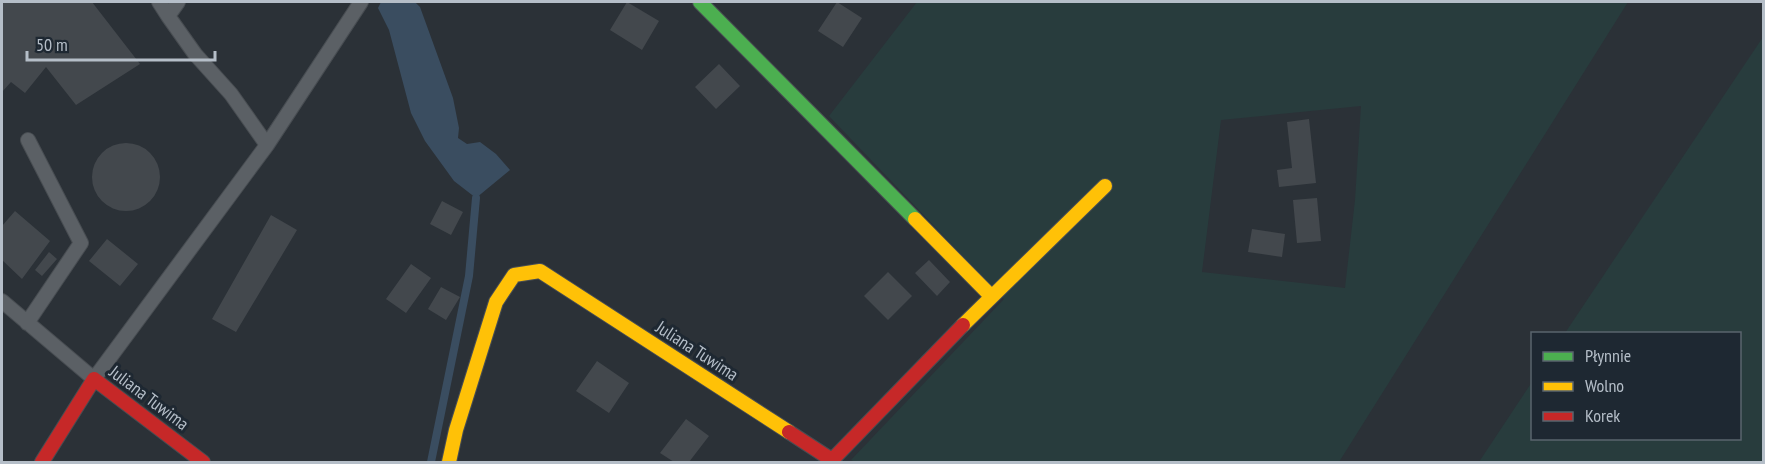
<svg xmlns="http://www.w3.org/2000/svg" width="1765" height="464" viewBox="0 0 1765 464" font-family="'PT Sans Narrow',sans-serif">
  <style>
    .green { fill: #283c3d; fill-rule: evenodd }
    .water { fill: #3a4d60 }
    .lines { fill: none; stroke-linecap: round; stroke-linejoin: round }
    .stream { stroke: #3a4d60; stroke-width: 8 }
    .building { fill: #43484d }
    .lane-casing { stroke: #484d52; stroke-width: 16 }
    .fast-casing { stroke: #484d52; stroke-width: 16 }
    .slow-casing { stroke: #484d52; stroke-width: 16 }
    .jam-casing { stroke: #484d52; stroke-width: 16 }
    .lane { stroke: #5b6065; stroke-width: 14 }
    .fast { stroke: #4caf50; stroke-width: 14 }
    .slow { stroke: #ffc107; stroke-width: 14 }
    .jam { stroke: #c62828; stroke-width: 14 }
    .labels { text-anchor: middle; stroke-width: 6; stroke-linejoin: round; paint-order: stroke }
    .street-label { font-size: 18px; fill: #b5bec8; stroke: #1e2832 }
  </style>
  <rect width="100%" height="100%" fill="#2b3137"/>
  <path class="green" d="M917,2h711l-289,460h-484l-4,-2 153,-161 -175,-183zM1361,106l-6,94 -10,88 -143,-16 19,-152z
    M1763,37v425h-284l53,-80v56h208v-104l-175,-1z"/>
  <path class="water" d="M381,2h34l5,5 33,91 6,30 -1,10 9,6 13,-2 16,12 14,16 -34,28 -22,-17 -29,-40 -14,-28 -22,-83 -11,-22z"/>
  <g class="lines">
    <path class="stream" d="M431,462l38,-186 7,-78"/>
  </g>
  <path class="building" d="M2,2h90l48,62 -64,41 -30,-38 -21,26 -14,-11 -9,10z
    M627,2l32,19 -17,29 -32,-20z
    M837,2l25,16 -19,29 -25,-16z
    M719,64l21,22 -24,23 -21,-22z
    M1309,119l7,64 -37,4 -2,-17 15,-2 -5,-46z
    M92 177a34 34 0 1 1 68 0a34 34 0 1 1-68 0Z
    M1317,198l4,43 -24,2 -4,-43z
    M442,201l21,11 -12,23 -21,-11z
    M15,211l35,30 -28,38 -20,-19v-34z
    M271,215l26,15 -61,102 -24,-13z
    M1252,229l33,5 -3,23 -34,-5z
    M107,239l31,25 -18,22 -31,-25z
    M49,252l8,7 -15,17 -7,-6z
    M929,260l21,22 -13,14 -22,-23z
    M411,264l20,14 -25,35 -20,-14z
    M888,272l24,24 -24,24 -24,-24z
    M441,287l19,10 -14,23 -18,-11z
    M597,361l32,22 -20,30 -33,-22z
    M686,419l23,17 -20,26h-15l-14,-9z"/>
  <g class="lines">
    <defs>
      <path id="lane" d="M159,2l9,14
        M267,145l94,-143
        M2,301l92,78 173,-234 -36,-51 -36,-40 -27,-38 10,-14
        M27,323l54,-80 -53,-103"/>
      <path id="fast" d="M700,2l215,217"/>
      <path id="slow" d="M915,219l76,77
        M963,325l142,-139
        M449,462l7,-32 40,-128 18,-27 26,-4 249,161"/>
      <path id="jam" d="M789,432l43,28 131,-135
        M42,462l52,-83 109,83"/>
    </defs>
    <use href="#lane" class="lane-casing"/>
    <use href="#fast" class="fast-casing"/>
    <use href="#slow" class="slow-casing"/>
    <use href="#jam" class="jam-casing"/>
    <use href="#lane" class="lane"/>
    <use href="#fast" class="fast"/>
    <use href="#slow" class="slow"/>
    <use href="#jam" class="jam"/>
  </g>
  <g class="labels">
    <g class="street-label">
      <text transform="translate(697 351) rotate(33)" y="6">Juliana Tuwima</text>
      <text transform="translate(149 398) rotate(37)" y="6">Juliana Tuwima</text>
    </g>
  </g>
  <rect width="1765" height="464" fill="none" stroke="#b5bec8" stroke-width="6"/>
  <rect x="1531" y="332" width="210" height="108" fill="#1e2832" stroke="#5a646e" stroke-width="1.5"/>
  <rect x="1543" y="352" width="30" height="9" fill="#4caf50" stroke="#5a646e" stroke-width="1.5"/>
  <text x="1585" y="362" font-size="18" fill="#b5bec8">Płynnie</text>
  <rect x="1543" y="382" width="30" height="9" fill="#ffc107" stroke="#5a646e" stroke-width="1.5"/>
  <text x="1585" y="392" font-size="18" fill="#b5bec8">Wolno</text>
  <rect x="1543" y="412" width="30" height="9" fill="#c62828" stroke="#5a646e" stroke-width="1.5"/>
  <text x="1585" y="422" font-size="18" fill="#b5bec8">Korek</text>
  <path d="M27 51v9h188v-9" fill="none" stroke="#b5bec8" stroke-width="3"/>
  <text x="36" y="51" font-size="18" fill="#b5bec8" stroke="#1e2832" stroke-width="4.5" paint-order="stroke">50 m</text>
</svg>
